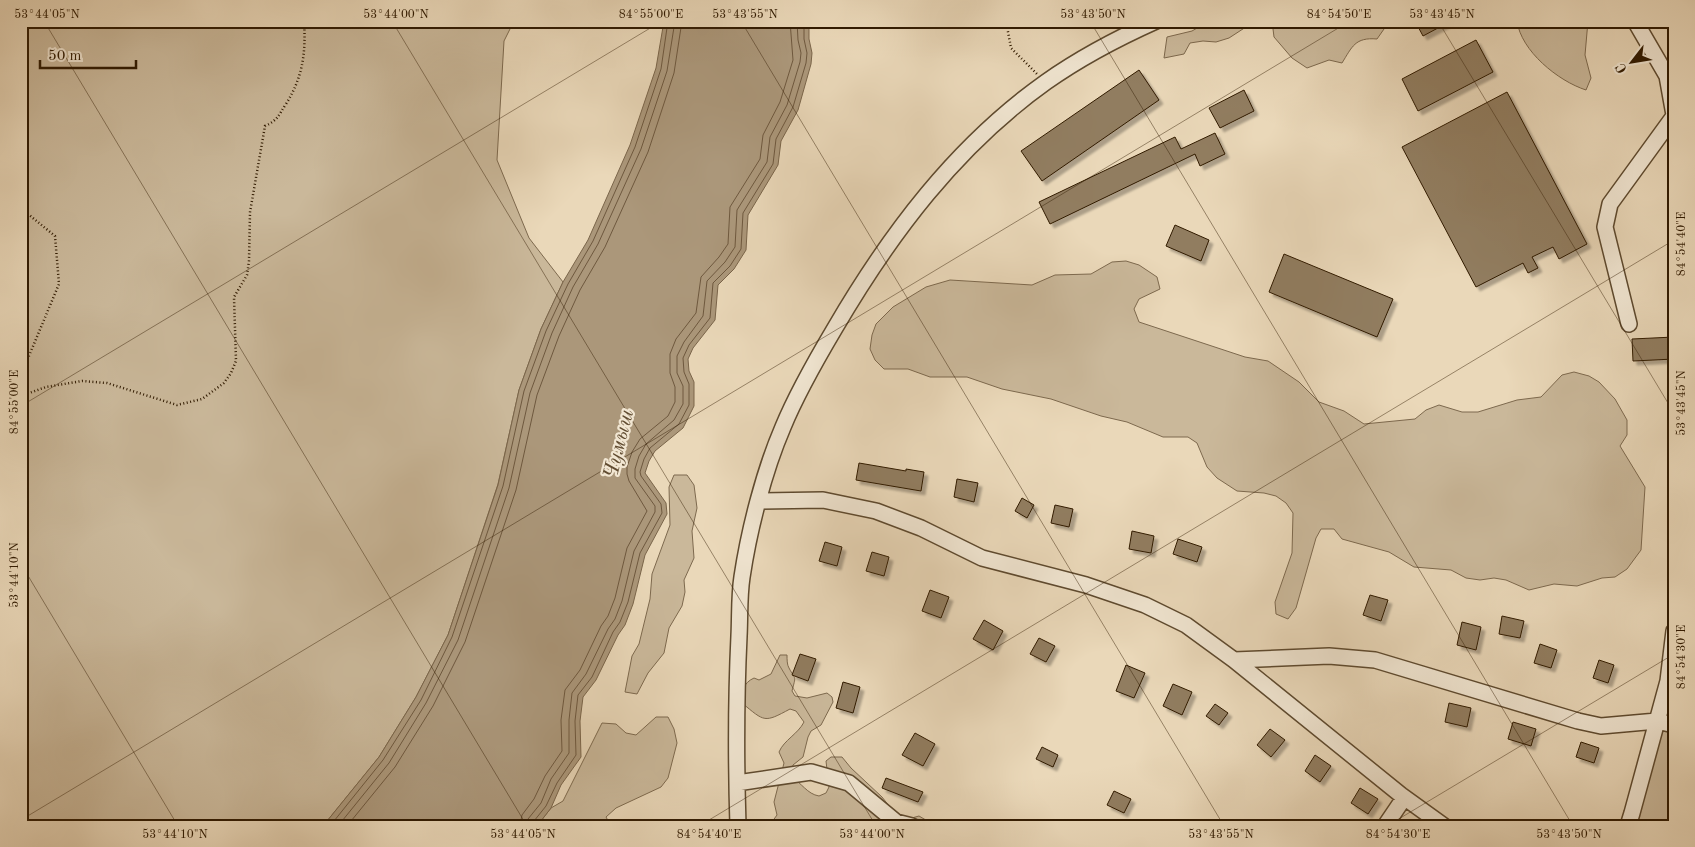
<svg xmlns="http://www.w3.org/2000/svg" width="1695" height="847" viewBox="0 0 1695 847" font-family="'Old Standard TT',serif">
  <style>
    .green { fill: #cab89a; stroke: #7d694e }
    .water { fill: #ab977a; stroke: #7a654a }
    .lines { fill: none; stroke-linecap: round; stroke-linejoin: round }
    .shore { stroke: #6e583e; stroke-width: 1 }
    .building { fill: #917d61; stroke: #301a01; filter: url(#shadow) }
    .minor-casing { stroke: #5e4a2f; stroke-width: 18 }
    .path { stroke: #301a01; stroke-width: 2.5; stroke-dasharray: 1 2.5; stroke-linecap: butt }
    .minor { stroke: #f1e6d2; stroke-width: 15 }
    .ticks { fill: none; stroke: #301a01; stroke-width: 1; stroke-opacity: 0.45 }
    .labels { text-anchor: middle; stroke-width: 4.5; stroke-linejoin: round; paint-order: stroke }
    .water-label { font-size: 21px; font-style: italic; fill: #614c31; stroke: #f1e6d2 }
    .neatline { fill: none; stroke: #301a01; stroke-width: 2 }
    .ticks-label { font-size: 12px; text-anchor: middle; fill: #301a01 }
  </style>
  <defs>
    <filter id="shadow"><feDropShadow dx="4" dy="4" stdDeviation="1" flood-color="#0004"/></filter>
  </defs>
  <rect width="100%" height="100%" fill="#ead8b9"/>
  <filter id="stains"><feTurbulence type="fractalNoise" baseFrequency=".004" numOctaves="4"/><feColorMatrix values="0 0 0 0 .2 0 0 0 0 .09 0 0 0 0 .02 0 0 0 .5 -.17"/></filter>
  <radialGradient id="worn" r=".72"><stop offset=".6" stop-color="#630" stop-opacity="0"/><stop offset="1" stop-color="#630" stop-opacity=".3"/></radialGradient>
  <path class="green" d="M21,21h493l-10,20 -7,119 32,78 34,44 -22,47 -22,61 -21,94 -50,151 -32,62 -37,60 -56,69h-302z
    M1209,21h43l-3,4 -20,13 -13,4 -13,-1 -13,2 -6,11 -20,4 3,-21 25,-6z
    M1272,21h114l-2,8 -7,10c-22,-2 -25,8 -35,24l-13,-3 -22,8 -15,-10 -18,-21z
    M1517,21h71l-3,34 6,23 -5,12c-28,-9 -65,-39 -69,-69z
    M1126,261l13,4 18,12 3,12 -21,10 -5,10 5,13 106,35 23,4 31,21 20,20 25,9 20,13 51,-5 11,-9 13,-5 23,7h16l39,-12 24,-3 21,-22 12,-3 15,4 10,6 16,17 12,21v15l-7,11 25,41 -4,63 -14,19 -12,8 -13,1 -25,8 -23,-2 -25,6 -23,-10 -12,-2 -14,2 -14,-2 -15,-8 -37,-3 -25,-15 -47,-13 -8,-10h-13l-5,9 -20,70 -8,11 -12,-5 -1,-12 17,-49 1,-40 -7,-10 -10,-7 -12,-3 -27,-2 -20,-13 -10,-11 -10,-24 -9,-6h-25l-36,-15 -26,-6 -50,-17 -49,-10 -35,-12h-37l-22,-8h-24l-9,-9 -5,-11 2,-14 4,-11 17,-17 33,-20 24,-7 82,5 23,-10 36,-1 21,-12z
    M674,475h13l7,10 3,23 -5,23 2,27 -10,22 1,12 -3,14 -13,22 -5,25 -16,20 -11,21 -12,-2 7,-36 7,-12 11,-45 2,-25 18,-49 -1,-38z
    M780,655h7c0,4 0,10 2,13 7,13 7,7 3,23l3,5 12,2 20,-5 5,4 1,5 -12,23 -10,6 -3,6 -5,20 -10,8 -2,12c11,6 16,17 28,19l7,-3 3,-6 -3,-26 5,-4h11l9,11 31,29 19,24 18,-5 17,10h-167l8,-11 -3,-13 10,-39 -5,-11c5,-12 19,-18 25,-30l-8,-11 -6,-2c-26,14 -25,13 -48,-6 -1,-11 1,-20 12,-25l5,2 12,-6z
    M1674,682v144h-46z
    M656,717h12l6,12 3,14 -9,35 -7,9 -45,21 -10,9 5,9h-74l14,-18 12,-7 39,-78 14,1 10,9 10,2z"/>
  <path class="water" d="M664,21h145v18l3,14 -1,11 -13,46 -17,31 -3,24 -30,50 -2,35 -12,19 -16,16 -3,35 -22,28 -5,11 1,12 5,11v24l-11,22 -28,23 -6,10 -4,12 21,30 1,11 -22,41 -12,49 -8,21 -7,10 -22,45 -13,17 -3,24 1,36 -20,28 -10,23 -14,18h-214l56,-69 37,-60 32,-62 50,-150 21,-95 22,-61 22,-47 25,-42 42,-95 26,-77z"/>
  <g class="lines">
    <path class="shore" d="M330,826l53,-66 38,-60 31,-63 51,-151 21,-95 22,-60 22,-47 25,-43 42,-94 26,-78 7,-48
      M338,826l51,-63 37,-60 32,-63 51,-152 21,-95 22,-60 21,-46 25,-43 43,-95 26,-78 8,-50
      M347,826l48,-59 38,-61 32,-64 51,-152 21,-95 22,-59 21,-46 25,-43 43,-95 26,-79 8,-52
      M520,826l2,-11 12,-16 11,-23 17,-25 -1,-31 4,-30 15,-20 21,-44 7,-10 7,-18 12,-50 20,-37 -18,-30 -2,-7v-7l5,-15 8,-13 28,-23 7,-14v-15l-5,-14v-19l6,-15 20,-26 5,-36 18,-20 9,-13 2,-37 30,-48 3,-24 17,-33 13,-42 -3,-39
      M527,826l1,-7 13,-16 10,-24 18,-26v-33l3,-27 14,-19 22,-45 7,-10 7,-18 12,-50 21,-39v-6l-20,-28v-9l4,-13 7,-12 28,-24 9,-16v-18l-6,-13v-17l7,-14 19,-26 4,-35 18,-19 10,-15 2,-37 30,-48 3,-25 17,-32 13,-43 1,-9 -3,-13 -1,-19
      M533,826l1,-5 12,-15 11,-23 19,-28 -1,-34 3,-26 14,-18 21,-45 7,-10 8,-20 12,-49 22,-40 -1,-9 -20,-28 -1,-4 4,-13 6,-11 29,-24 10,-19v-21l-5,-12 -1,-14 6,-13 21,-27 3,-35 17,-17 11,-17 2,-36 30,-49 3,-25 17,-32 13,-44 1,-10 -3,-14v-18"/>
  </g>
  <path class="building" d="M1415,21h36l-28,15z
    M1476,40l17,32 -75,39 -16,-32z
    M1139,70l20,30 -117,81 -21,-30z
    M1244,90l10,21 -34,17 -11,-20z
    M1507,92l80,152 -28,15 -6,-12 -21,10 6,11 -10,5 -5,-10 -47,24 -74,-140z
    M1215,133l10,21 -25,12 -5,-12 -145,70 -11,-22 136,-65 6,12z
    M1175,225l34,15 -8,21 -35,-15z
    M1284,254l109,45 -16,38 -108,-45z
    M1674,337v22l-41,2 -1,-22z
    M859,463l47,8v-2l18,3 -3,19 -65,-11z
    M957,479l21,4 -4,19 -20,-5z
    M1022,498l12,7 -7,13 -12,-7z
    M1055,505l18,4 -4,18 -18,-4z
    M1132,531l22,5 -3,17 -22,-4z
    M1178,539l24,8 -5,15 -24,-8z
    M825,542l17,5 -5,19 -18,-5z
    M872,552l17,5 -5,19 -18,-5z
    M930,590l19,7 -8,21 -19,-7z
    M1370,595l18,5 -7,21 -18,-6z
    M1502,616l22,5 -4,17 -21,-4z
    M984,620l19,11 -10,19 -20,-11z
    M1462,622l19,5 -5,23 -19,-5z
    M1039,638l16,8 -9,16 -16,-8z
    M1540,644l17,6 -6,18 -17,-5z
    M800,654l16,5 -8,22 -16,-6z
    M1599,660l15,5 -6,18 -15,-5z
    M1126,665l19,8 -11,25 -18,-7z
    M843,682l17,5 -7,26 -17,-5z
    M1173,684l19,8 -10,23 -19,-9z
    M1449,703l22,5 -4,19 -22,-5z
    M1215,704l13,9 -9,12 -13,-9z
    M1513,722l23,7 -5,17 -23,-7z
    M1270,729l15,11 -14,17 -14,-12z
    M915,733l20,11 -12,22 -21,-11z
    M1581,742l18,6 -5,15 -18,-6z
    M1042,747l16,8 -5,12 -17,-8z
    M1315,755l16,11 -11,16 -15,-11z
    M886,778l37,14 -5,10 -36,-14z
    M1360,788l18,11 -10,15 -17,-11z
    M1114,791l17,8 -7,14 -17,-8z"/>
  <g class="lines">
    <defs>
      <path id="minor" d="M1635,21l32,55 7,39
        M1629,324l-24,-97 5,-23 64,-88
        M759,501l64,-1 53,11 45,17 61,30 104,27 59,20 41,20 48,35 167,135 43,31
        M1234,660l95,-4 46,4 203,61 23,5 56,-5 17,4
        M737,783l74,-11 38,11 47,39 16,4
        M738,826c-2,-63 -2,-127 1,-190 1,-19 0,-40 3,-59 7,-47 22,-106 41,-150 14,-34 33,-67 52,-99 55,-94 121,-182 211,-246 34,-24 72,-44 110,-61
        M1385,826l19,-28
        M1628,826l4,-13 36,-132 6,-50"/>
    </defs>
    <use href="#minor" class="minor-casing"/>
    <path class="path" d="M1006,21l5,27 26,26
      M21,211l7,3 27,22 4,48 -38,91
      M21,396l25,-9 36,-6 25,2 70,22 25,-6 22,-16 7,-10 5,-12 -2,-64 13,-22 2,-14 1,-49 15,-86c13,-6 13,-10 21,-22 17,-27 20,-52 18,-83"/>
    <use href="#minor" class="minor"/>
  </g>
  <path class="ticks" d="M44,21l483,805M392,21l484,805M741,21l483,805M1090,21l483,805M1438,21l236,392M21,406l641,-385M21,564l157,262M21,820l1329,-799M699,826l975,-586M1387,826l287,-172"/>
  <g class="labels">
    <g class="water-label">
      <text transform="translate(618 444) rotate(-76)" y="7">Чумыш</text>
    </g>
  </g>
  <rect width="1695" height="847" fill="none" stroke="#ead8b9" stroke-width="55"/>
  <g transform="translate(1632 62) rotate(239)" stroke="#f1e6d2" stroke-width="4" paint-order="stroke">
  <path d="M0-4L9 19L0 12L-9 19Z" fill="#301a01"/>
  <text y="-8" font-size="14" font-weight="bold" text-anchor="middle" fill="#301a01">С</text>
  </g>
  <path d="M40 60v8h96v-8" fill="none" stroke="#301a01" stroke-width="2.5"/>
  <text x="48" y="60" font-size="15" fill="#301a01" stroke="#f1e6d2" stroke-width="4" paint-order="stroke">50 m</text>
  <rect x="28" y="28" width="1640" height="792" class="neatline"/>
  <g class="ticks-label">
    <text x="47" y="18">53°44'05"N</text>
    <text x="396" y="18">53°44'00"N</text>
    <text x="651" y="18">84°55'00"E</text>
    <text x="745" y="18">53°43'55"N</text>
    <text x="1093" y="18">53°43'50"N</text>
    <text x="1339" y="18">84°54'50"E</text>
    <text x="1442" y="18">53°43'45"N</text>
    <text transform="translate(1681 244) rotate(-90)" y="4">84°54'40"E</text>
    <text transform="translate(14 402) rotate(-90)" y="4">84°55'00"E</text>
    <text transform="translate(1681 403) rotate(-90)" y="4">53°43'45"N</text>
    <text transform="translate(14 575) rotate(-90)" y="4">53°44'10"N</text>
    <text transform="translate(1681 657) rotate(-90)" y="4">84°54'30"E</text>
    <text x="175" y="838">53°44'10"N</text>
    <text x="523" y="838">53°44'05"N</text>
    <text x="709" y="838">84°54'40"E</text>
    <text x="872" y="838">53°44'00"N</text>
    <text x="1221" y="838">53°43'55"N</text>
    <text x="1398" y="838">84°54'30"E</text>
    <text x="1569" y="838">53°43'50"N</text>
  </g>
  <rect width="100%" height="100%" filter="url(#stains)"/>
  <rect width="100%" height="100%" fill="url(#worn)"/>
</svg>
